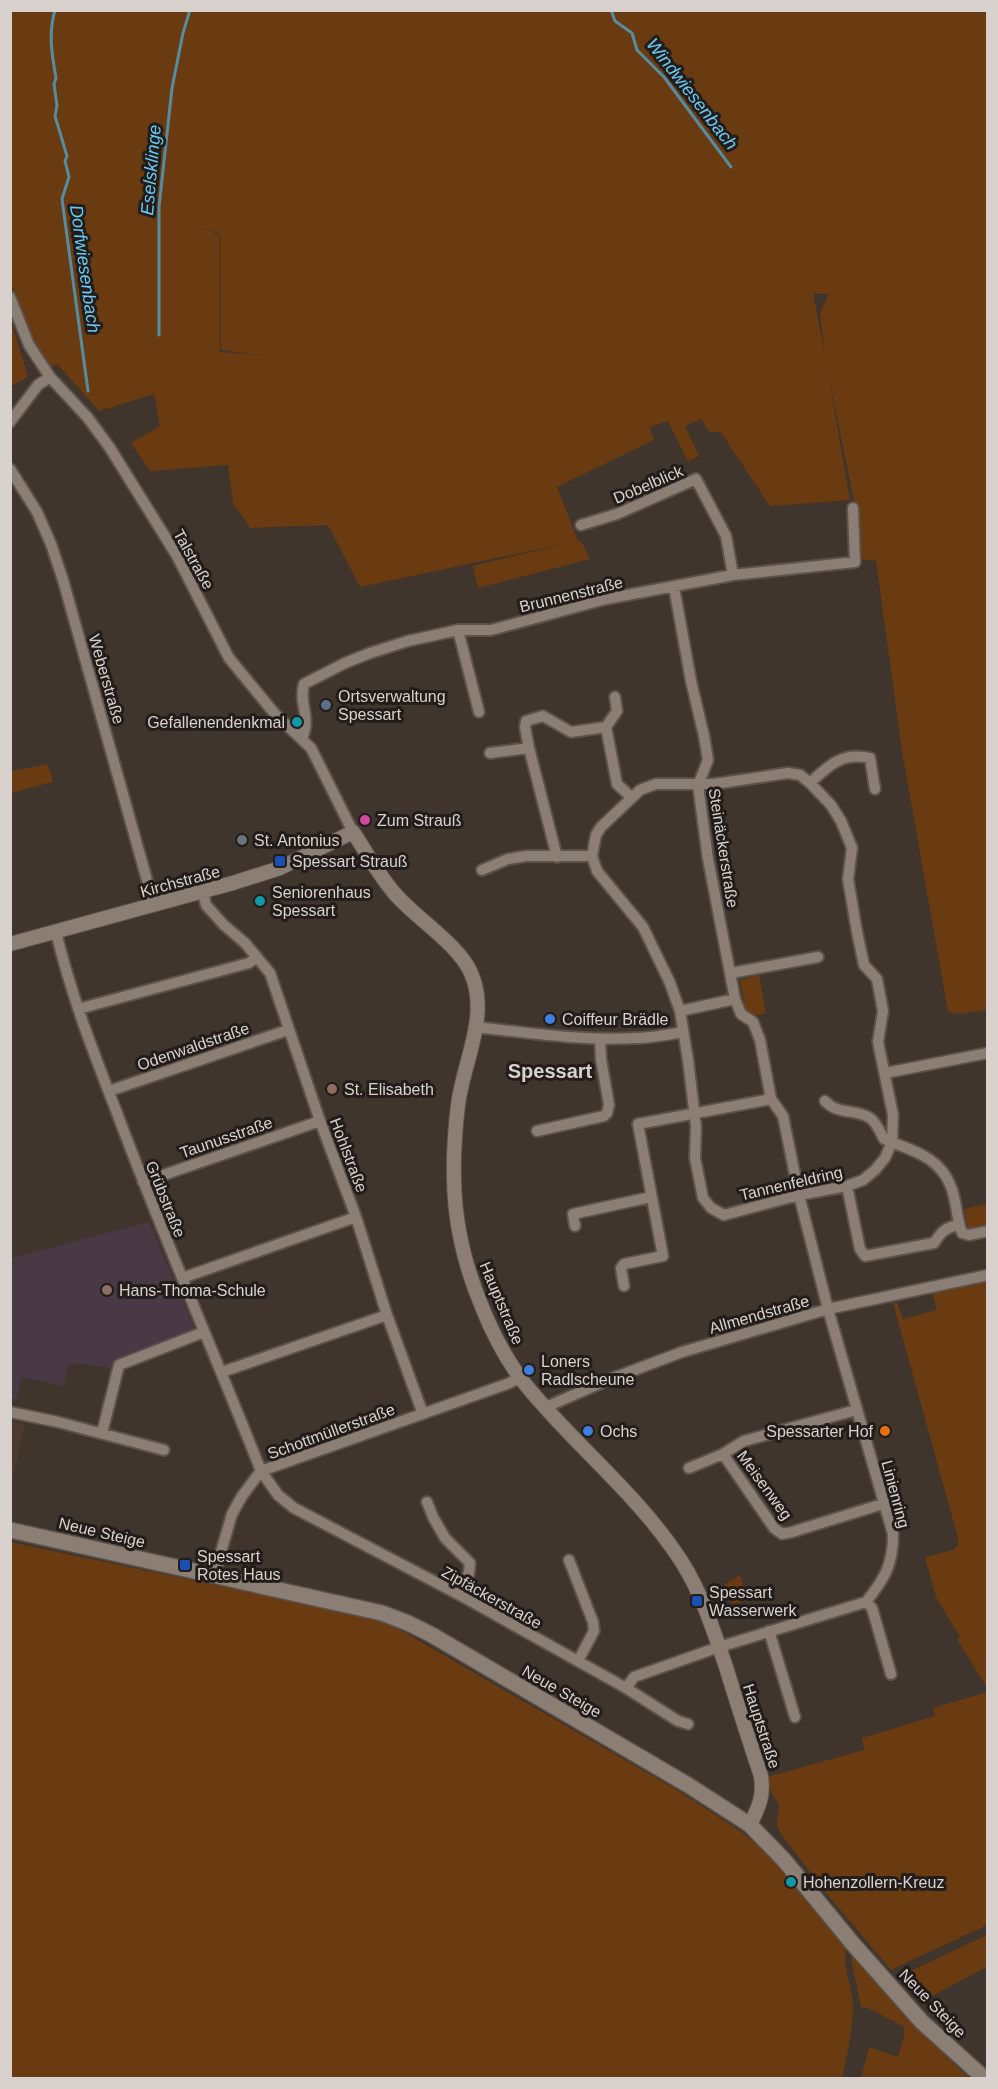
<svg xmlns="http://www.w3.org/2000/svg" width="998" height="2089" viewBox="0 0 998 2089" font-family="Helvetica,sans-serif">
  <style>
    .built { fill: #4b3a2f }
    .education { fill: #493945 }
    .green { fill: #6a3a10; fill-rule: evenodd }
    .lines { fill: none; stroke-linecap: round; stroke-linejoin: round }
    .stream { stroke: #568ca0; stroke-width: 3 }
    .minor-casing { stroke: #5b524c; stroke-width: 14 }
    .tertiary-casing { stroke: #5b524c; stroke-width: 16 }
    .secondary-casing { stroke: #5b524c; stroke-width: 18 }
    .minor { stroke: #8b7e75; stroke-width: 10 }
    .tertiary { stroke: #8b7e75; stroke-width: 14 }
    .secondary { stroke: #8b7e75; stroke-width: 15 }
    .service-dot { fill: #5c6f8a; stroke: #221d1a; stroke-width: 2 }
    .culture-dot { fill: #0f9aa8; stroke: #221d1a; stroke-width: 2 }
    .hotel-dot { fill: #d1479c; stroke: #221d1a; stroke-width: 2 }
    .worship-dot { fill: #6b7280; stroke: #221d1a; stroke-width: 2 }
    .transit-dot { fill: #1a4fb4; stroke: #221d1a; stroke-width: 2 }
    .shop-dot { fill: #3f7fe0; stroke: #221d1a; stroke-width: 2 }
    .education-dot { fill: #8d6e63; stroke: #221d1a; stroke-width: 2 }
    .food-dot { fill: #e8710a; stroke: #221d1a; stroke-width: 2 }
    .labels { text-anchor: middle; stroke-width: 6; stroke-linejoin: round; paint-order: stroke }
    .street-label { font-size: 16px; fill: #d8d1cd; stroke: #221d1a }
    .poi-label { font-size: 16px; fill: #d8d1cd; stroke: #221d1a; text-anchor: start }
    .water-label { font-size: 18px; font-style: italic; fill: #67ccf7; stroke: #221d1a }
    .quarter-label { font-size: 20px; font-weight: bold; fill: #d8d1cd; stroke: #221d1a }
  </style>
  <rect width="100%" height="100%" fill="#3f352d"/>
  <path class="built" d="M11,1421l14,4 -14,61 -1,-65z"/>
  <path class="education" d="M149,1222l45,106 -3,4 -78,30 -3,6 -34,-5 -8,2 -4,21 -43,-9 -4,23 -6,-1v-141z"/>
  <path class="green" d="M11,11h976v999l-29,4 -9,-2 -2,-6 -45,-255 -26,-190 -14,-2 -4,-16 -4,-42 -26,-128 22,127 -80,6 -50,-75 -10,2 -9,-14 -16,7 14,30 -11,6 -20,-41 -18,6 4,13 -97,47 21,54h3l9,18 -112,29 -5,-22 100,-24 -213,45 -32,-62 -78,3 -17,-25 -5,-38 -78,6 -19,-28 29,-17 -6,-32 -55,17 -42,-47 -7,4 -17,-24 -22,-61zM201,227l19,7 1,116 42,5 -43,-3 -1,-117zM813,293l16,1 -9,19 5,42z
    M11,320l17,57 -17,9 -1,-1z
    M48,764l5,18 -42,11v-22z
    M759,975l7,38 -12,3 -8,-5 -6,-31z
    M987,1204v24l-18,4 -5,-23z
    M987,1277v411l-30,-49 3,-2 -24,-40 -10,-36 -1,-4 28,-7 5,-5v-7l-65,-235h4l6,16 34,-9 -6,-21z
    M10,1542l373,78 299,173 58,38 48,39 60,71c-9,24 6,45 5,69 -1,23 -6,46 -11,68h-831z
    M740,1575l7,25 -14,4 -7,-10 -1,-10z
    M987,1692v233l-96,45 -65,-77 -45,-59 -4,-10 2,-20 -7,-10 -5,-17 97,-27 -2,-12 73,-22 -2,-8z
    M987,1935v32l-65,34 -24,-24z
    M856,1955l83,94 30,29h-108l8,-31 29,10 7,-25 -2,-6 -35,-18 -7,-1 -10,-49z"/>
  <g class="lines">
    <path class="stream" d="M55,10c-7,24 -3,45 1,68l-2,6 3,22 -2,10 12,40 -2,5 4,16 -7,22 26,192
      M611,10l4,11 17,12 5,17 27,27 67,90
      M159,335v-128l13,-119 11,-55 7,-23"/>
    <defs>
      <path id="minor" d="M10,297l19,48 21,32 38,41 22,30 67,108 52,102 46,56 36,34 42,84
        M10,422l28,-37 12,-8
        M10,469l27,43 14,32 12,36 91,325
        M581,525l36,-11 79,-35 30,57 7,39
        M458,630l21,82
        M606,727l11,57 14,13
        M606,727l11,-16 -2,-14
        M302,739c10,-24 -4,-34 2,-55l41,-21 25,-10 38,-12 50,-11h33l115,-31 127,-24 122,-13 -2,-54
        M490,753l39,-5
        M788,773l12,2 10,8 21,22 10,16 11,27 -4,31 9,53 7,33 13,14 6,32 -5,31 15,73 -1,27 -7,16 -10,12 -12,10 -16,6 -48,9 -75,20 -13,-7 -8,-10 -8,-40 1,-32 -8,-66 -8,-49 -10,-28 -27,-56 -46,-56 -5,-15 4,-21 5,-8 39,-37 16,-6h58z
        M810,783c19,-18 32,-31 60,-25l5,31
        M557,857l-28,-109 -4,-21 1,-6 17,-5 28,16 35,-5
        M482,870l26,-11 18,-3h66
        M203,891l3,14 18,20 21,18 25,30 50,148 36,96 31,98 36,99
        M56,932c15,63 38,122 61,181 45,121 97,239 144,358l17,24 16,13 164,86 168,94 8,-11 85,-30 147,-45c19,-24 27,-37 27,-68l-65,-225 -29,-114 -16,-79 -12,-17 -11,-59 -7,-18 -12,-8 -6,-15 -27,-140 -10,-74 10,-25 -4,-24 -13,-55 -17,-94
        M731,973l87,-16
        M78,1009l171,-46 8,-6
        M680,1011l55,-12
        M475,1027c54,6 107,14 161,11 15,0 31,-3 46,-6
        M885,1073l103,-20
        M109,1091l179,-61
        M825,1101c12,14 32,8 45,17 7,5 10,14 14,21 26,11 56,17 67,48 6,14 5,31 11,46l7,2 19,-4
        M537,1131l67,-15 3,-3 2,-8 -8,-46 -1,-20
        M143,1182l177,-61
        M847,1186l13,63 5,7 69,-13c7,-11 12,-16 25,-18
        M575,1226l-2,-12 78,-17
        M182,1278l174,-61
        M624,1286l-3,-18 3,-4 39,-8 -25,-132 133,-25
        M222,1372l165,-57
        M546,1407l62,-27 74,-28 146,-43 160,-34
        M10,1412l48,10 106,28
        M102,1433l17,-68 85,-33
        M723,1454l51,74 8,6 10,-2 94,-29
        M689,1468l34,-14 21,-13 112,-31
        M427,1502l6,15 12,21 25,25 -1,10 -11,21
        M569,1560l24,62 1,9 -16,30
        M214,1576l18,-62 10,-18 19,-25 246,-87 13,-6
        M866,1602l6,6 19,66
        M769,1631l26,86
        M626,1688l52,33 10,3"/>
      <path id="tertiary" d="M10,944l223,-61 47,-15 73,-36c14,21 26,44 43,63 20,23 63,50 75,78 19,42 -8,90 -13,132 -9,75 -5,133 24,202 10,25 23,50 39,72 47,60 108,107 152,170 26,35 39,77 53,118 11,36 23,73 35,109 3,21 -2,30 -11,49"/>
      <path id="secondary" d="M10,1530l372,83 26,10 24,12 256,150 62,40 34,35 69,84 69,78 62,56"/>
    </defs>
    <use href="#minor" class="minor-casing"/>
    <use href="#tertiary" class="tertiary-casing"/>
    <use href="#secondary" class="secondary-casing"/>
    <use href="#minor" class="minor"/>
    <use href="#tertiary" class="tertiary"/>
    <use href="#secondary" class="secondary"/>
  </g>
  <circle class="service-dot" cx="326" cy="705" r="6"/>
  <g class="culture-dot">
    <circle cx="297" cy="722" r="6"/>
    <circle cx="260" cy="901" r="6"/>
    <circle cx="791" cy="1882" r="6"/>
  </g>
  <circle class="hotel-dot" cx="365" cy="820" r="6"/>
  <circle class="worship-dot" cx="242" cy="840" r="6"/>
  <g class="transit-dot">
    <rect x="274" y="855" width="12" height="12" rx="3"/>
    <rect x="179" y="1559" width="12" height="12" rx="3"/>
    <rect x="691" y="1595" width="12" height="12" rx="3"/>
  </g>
  <g class="shop-dot">
    <circle cx="550" cy="1019" r="6"/>
    <circle cx="529" cy="1370" r="6"/>
    <circle cx="588" cy="1431" r="6"/>
  </g>
  <g class="education-dot">
    <circle cx="332" cy="1089" r="6"/>
    <circle cx="107" cy="1290" r="6"/>
  </g>
  <circle class="food-dot" cx="885" cy="1431" r="6"/>
  <g class="labels">
    <g class="street-label">
      <text transform="translate(648 484) rotate(-23)" y="6">Dobelblick</text>
      <text transform="translate(194 559) rotate(61)" y="6">Talstraße</text>
      <text transform="translate(571 594) rotate(-14)" y="6">Brunnenstraße</text>
      <text transform="translate(107 679) rotate(74)" y="6">Weberstraße</text>
      <text transform="translate(724 848) rotate(81)" y="6">Steinäckerstraße</text>
      <text transform="translate(180 881) rotate(-15)" y="6">Kirchstraße</text>
      <text transform="translate(193 1046) rotate(-19)" y="6">Odenwaldstraße</text>
      <text transform="translate(226 1137) rotate(-19)" y="6">Taunusstraße</text>
      <text transform="translate(349 1155) rotate(69)" y="6">Hohlstraße</text>
      <text transform="translate(791 1183) rotate(-13)" y="6">Tannenfeldring</text>
      <text transform="translate(166 1199) rotate(68)" y="6">Grübstraße</text>
      <text transform="translate(502 1303) rotate(67)" y="6">Hauptstraße</text>
      <text transform="translate(759 1314) rotate(-16)" y="6">Allmendstraße</text>
      <text transform="translate(331 1431) rotate(-20)" y="6">Schottmüllerstraße</text>
      <text transform="translate(765 1485) rotate(54)" y="6">Meisenweg</text>
      <text transform="translate(896 1494) rotate(75)" y="6">Linienring</text>
      <text transform="translate(102 1532) rotate(13)" y="6">Neue Steige</text>
      <text transform="translate(492 1597) rotate(29)" y="6">Zipfäckerstraße</text>
      <text transform="translate(562 1691) rotate(30)" y="6">Neue Steige</text>
      <text transform="translate(762 1726) rotate(72)" y="6">Hauptstraße</text>
      <text transform="translate(933 2003) rotate(46)" y="6">Neue Steige</text>
    </g>
    <g class="poi-label">
      <text x="338" y="702">Ortsverwaltung<tspan x="338" dy="18">Spessart</tspan></text>
      <text x="285" y="728" text-anchor="end">Gefallenendenkmal</text>
      <text x="377" y="826">Zum Strauß</text>
      <text x="254" y="846">St. Antonius</text>
      <text x="292" y="867">Spessart Strauß</text>
      <text x="272" y="898">Seniorenhaus<tspan x="272" dy="18">Spessart</tspan></text>
      <text x="562" y="1025">Coiffeur Brädle</text>
      <text x="344" y="1095">St. Elisabeth</text>
      <text x="119" y="1296">Hans-Thoma-Schule</text>
      <text x="541" y="1367">Loners<tspan x="541" dy="18">Radlscheune</tspan></text>
      <text x="600" y="1437">Ochs</text>
      <text x="873" y="1437" text-anchor="end">Spessarter Hof</text>
      <text x="197" y="1562">Spessart<tspan x="197" dy="18">Rotes Haus</tspan></text>
      <text x="709" y="1598">Spessart<tspan x="709" dy="18">Wasserwerk</tspan></text>
      <text x="803" y="1888">Hohenzollern-Kreuz</text>
    </g>
    <g class="water-label">
      <text transform="translate(692 94) rotate(52)" y="6">Windwiesenbach</text>
      <text transform="translate(151 170) rotate(-85)" y="6">Eselsklinge</text>
      <text transform="translate(85 269) rotate(82)" y="6">Dorfwiesenbach</text>
    </g>
    <g class="quarter-label">
      <text x="550" y="1078">Spessart</text>
    </g>
  </g>
  <rect width="998" height="2089" fill="none" stroke="#d8d1cd" stroke-width="24"/>
</svg>
